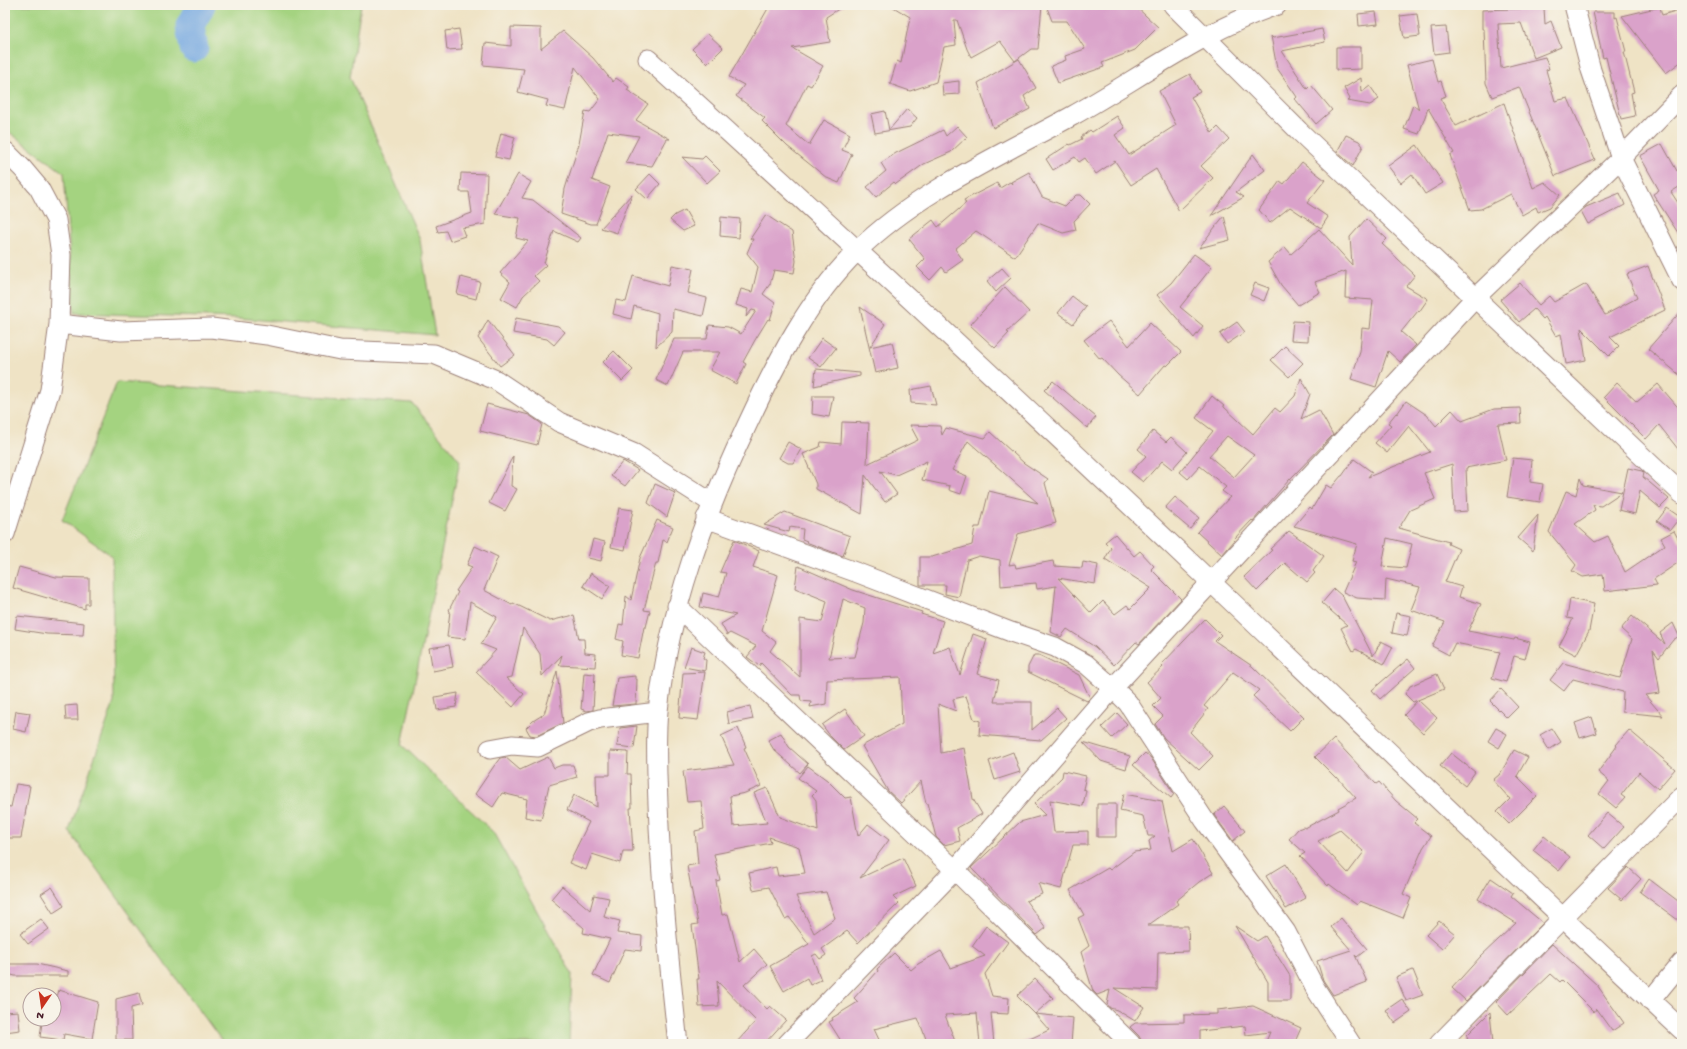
<svg xmlns="http://www.w3.org/2000/svg" width="1687" height="1049" viewBox="0 0 1687 1049" font-family="'Gochi Hand',sans-serif">
  <style>
    .green { fill: #a4d380; stroke: #777956 }
    .lines { fill: none; stroke-linecap: round; stroke-linejoin: round }
    .river { stroke: #74a8e1; stroke-width: 29 }
    .building { fill: #daa2ca; fill-rule: evenodd }
    .minor-casing { stroke: #9c8178; stroke-width: 21 }
    .minor { stroke: #fff; stroke-width: 19 }
  </style>
  <rect width="100%" height="100%" fill="#f7f3e8"/>
  <filter id="ink" filterUnits="userSpaceOnUse"><feTurbulence type="fractalNoise" baseFrequency=".025" numOctaves="2"/><feDisplacementMap in="SourceGraphic" scale="8" xChannelSelector="R" yChannelSelector="G"/><feConvolveMatrix kernelMatrix="1 2 1 2 8 2 1 2 1" color-interpolation-filters="sRGB"/></filter>
  <filter id="wash" filterUnits="userSpaceOnUse"><feTurbulence type="fractalNoise" baseFrequency=".012" numOctaves="4" result="noise"/><feDisplacementMap in="SourceGraphic" scale="16" xChannelSelector="R" yChannelSelector="G"/><feGaussianBlur stdDeviation="0.9" result="paint"/><feColorMatrix in="noise" values="0 0 0 0 0 0 0 0 0 0 0 0 0 0 0 0 0 1.4 0 .05"/><feComposite in="paint" operator="in"/></filter>
  <g filter="url(#wash)">
    <rect width="100%" height="100%" fill="#efe3c5"/>
    <path class="green" d="M5,5h356l-11,72 70,163 15,95 -197,-17 -164,-5 -10,-140 -59,-44z
      M117,382l295,21 48,58 -58,284 91,87 79,142 -3,70h-345l-155,-213 45,-129 -2,-146 -50,-36z"/>
    <g class="lines">
      <path class="river" d="M194,48l-4,-22 11,-21"/>
    </g>
    <g id="blocks">
      <path class="building" d="M770,5h75l-19,12 4,25 -38,6 31,18 -12,20 -4,-2 -21,42 23,19 15,-25 26,14 -8,16 10,4 -13,29 -12,-5 -40,-32 -25,-25 3,-3 -29,-22 8,-11 -15,-8z
        M890,5h152l-4,44h-7l-16,12 -15,-20 -29,16 -4,-8 -10,-29h-3l2,25 -12,2 -8,35 -26,9 -20,-7 7,-23 4,2 9,-46z
        M1046,5h88l24,22 -23,23 -33,13 2,4 -46,16 -7,-17 15,-6 -1,-4 20,-7 -18,-28h-15z
        M1660,7l2,8 20,-6v52l-16,12 -44,-57z
        M1544,8l1,16 6,-3 10,26 -27,11 -13,-35 -23,1 3,44 44,-11 4,12 -3,1 9,31 13,-3 27,62 -40,16 -36,-89 -27,10 -6,-14 -2,-54h-2v-19z
        M1376,12l2,12 -19,2 -1,-12z
        M1593,12h22v6l2,-1 9,35h-2l10,40 -3,1 4,23 -14,3 -15,-62 -3,1z
        M1417,14l3,22 -16,2 -4,-22z
        M511,27l30,1v21l22,-18 30,27 20,24 3,-4 13,9 -2,3 21,14 -12,16 34,19h-3l-15,27 -27,-3 14,-27 -31,-4 -16,48 18,7 -14,37h-5l-30,-10 4,-25 14,-45 6,-33 5,1 10,-13 -25,-32 -10,43 -19,-4 2,-6 -30,-8 6,-23 -41,-4 2,-22 26,3z
        M1446,27l3,25 -15,2 -3,-26z
        M459,29l3,20 -15,1 -2,-19z
        M1322,29l3,13 -43,9 25,38 4,-4 21,25 -16,14 -21,-25 2,-2 -20,-29 -6,-32 2,2z
        M708,34l15,14 -16,16 -15,-15z
        M1336,47h25v22l-25,1z
        M1019,59l17,29 -12,8 6,13 -37,19 -15,-45z
        M1432,59l6,23 3,-1 5,15 -6,2 16,28 48,-23 29,85 12,-6 15,13 -10,12 -12,5 -2,-5 -14,8 -11,-21 -30,15 -11,1 -20,-55 4,-2 -26,-45 -9,26 -15,-5 9,-24 6,5 -12,-45z
        M1190,74l10,18 -9,5 21,36 6,-6 11,12 -28,27 12,12 -34,33 -23,-42 -25,16 -16,-24 -19,13 -11,-16 -6,4 -4,-5 -22,13 -7,-11 23,-15 1,1 12,-6 -1,-2 9,-7 2,2 25,-16 8,12 -10,7 14,20 47,-30 -17,-34z
        M1361,78l1,14 8,-6 9,13 -9,6 -23,-4 3,-2 -6,-11z
        M959,81v13l-16,1 -1,-12z
        M907,109l10,9 -7,9 -35,6 -4,-19 14,-3 4,19z
        M957,126l10,11 -16,15 -27,12 -28,20 -2,-2 -18,15 -9,-10 19,-16 -5,-8 15,-10 47,-23 3,6z
        M501,133l14,4 -6,23 -14,-3z
        M1346,135l13,6 4,5 -10,20 -16,-14z
        M1662,144l15,27 5,-4v18l-11,7 11,17v30l-29,-45 6,-4 -19,-34z
        M1417,145l26,38 -18,11 -13,-20 -11,9 -13,-17z
        M1253,154l12,16 -29,22 8,5 -33,19z
        M705,156l15,15 -13,12 -25,-26 20,2z
        M1302,162l23,18 -18,23 21,14 -7,11 -31,-21 -20,16 -11,-13 21,-29 4,3z
        M1029,172l13,25 23,9 11,-11h5l9,9 -16,17 2,9 -13,3 -25,-10 -23,34 -39,-26 -21,18 8,11 -17,12 -4,-5 -12,13 -13,-13 8,-8 -16,-20 24,-19 5,7 28,-24 -2,-3 33,-17 3,5 10,-6 2,2 -1,-2z
        M461,173l26,1 -2,50 -23,4 3,8 -15,5 -4,-10 -8,1 -2,-6 36,-13 -3,-21h-9z
        M518,174l13,8 -9,16 11,2 48,38 -3,4 -24,-11 -10,32 2,2 -12,11 5,5 -16,15 -6,11 -16,-9 9,-16 -10,-9 28,-32 -12,-3 4,-20 -25,-4z
        M650,174l10,10 -13,15 -11,-10z
        M1620,193l5,12 -37,19 -7,-13 5,-4z
        M632,194l-15,39 -16,-5z
        M685,210l9,16 -11,5 -13,-11 5,-5z
        M766,215l26,17 4,29 -2,12 -20,-3 -4,14 -7,10 12,9 -5,17 -2,-1 -13,21 -12,22 3,2 -10,20 -26,-14 10,-18h-37l-15,34 -12,-6 18,-41h33l2,-14 19,2 13,7 15,-23 -4,-1 -6,7 2,-8 -12,-4 5,-16 11,3 6,-25 -11,-14 6,-14h-3z
        M1224,216l6,24 -31,8 13,-17z
        M721,217l19,2 -1,19 -19,-2z
        M1366,219l21,20 -5,5 33,31 -9,11 22,13 -9,13 -1,-1 -17,21 15,13 -16,17 -12,-11 -12,36 -25,-8 9,-27 2,-24 8,1 3,-29 -28,-2 1,-27 -31,11 5,10 -22,13 -17,-20 -13,-23 17,-15 6,7 28,-25 33,36 -2,-28z
        M1194,254l18,13 -32,40 23,19 -9,12 -37,-43 14,-12z
        M672,265l21,4 -5,24 19,5 -4,18 -30,-7 -1,23 -16,15 2,-34 -24,-7 -3,13 -18,-5 3,-14 10,2 7,-26 35,10z
        M1648,266l17,44 -55,27 9,9 -10,10 -28,-28 5,32 -20,4 -5,-30 -5,2 -11,-19 -2,2 -9,-10 -15,13 -19,-22 20,-17 19,22 10,-9 5,6 32,-18 19,31 32,-17 -10,-24z
        M1002,268l9,10 -15,14 -9,-11z
        M461,277l19,5 -4,17 -19,-5z
        M1255,283l14,5 -5,13 -14,-6z
        M1005,287l24,25 -22,20 2,1 -14,15 -25,-23z
        M1072,296l14,11 -13,17 -15,-11z
        M860,307l25,17 -15,23 22,-5 6,26 -23,5z
        M1682,310v67l-34,-28z
        M516,318l42,8 7,6 -11,13 -7,-6 -34,-6z
        M488,320l27,35 -15,11 -22,-28z
        M1109,321l20,25 21,-23 31,29 -14,14 -2,-1 -25,29 -22,-19 -16,-17 -2,1 -16,-19z
        M1293,321l16,1 -1,19 -17,-1z
        M1237,322l8,10 -18,12 -7,-10z
        M822,338l14,10 -15,19 -13,-9z
        M1285,346l18,17 -14,14 -18,-17z
        M614,351l19,19 -11,11 -19,-19z
        M816,369l44,4v3l-46,10z
        M1301,378l9,16 -9,25 18,-9 14,25 -43,44 -37,42 -1,-1 -18,19 1,1 -13,15 -25,-23 33,-35 -8,-6 4,-4 -26,-21 -12,13 -8,-7 33,-41 -17,-13 16,-22 12,10v1l29,27 22,-26 5,4 15,-16zM1227,436l27,19 -20,22 -25,-21z
        M1053,381l43,36 -9,11 -43,-38z
        M1617,383l20,19 21,-18 24,28v42l-23,-29 -13,14 -42,-42z
        M931,386l5,19 -25,-2 -1,-13z
        M813,396h20l-4,21 -17,-3z
        M1406,401l21,14 9,11 16,-16 10,11 32,-12 26,-1 1,15 -23,1 8,36 -40,8 2,43 -14,1 -2,-48 -28,9 11,26 -25,11 -11,18 50,14 -1,2 11,5 -14,33 17,5 -3,10 22,7 -13,27 46,9 1,-2 15,4 -5,17 -11,-3 -8,26 -14,-4 8,-26 -45,-9 -6,12 -17,-9 13,-24 -34,-12 9,-23 -34,-8 -1,21 -28,-2 -14,-6 13,-30 -4,-1 5,-17 -63,-18 16,-19 2,2 14,-24 5,3 10,-12h1l12,-17 18,13 -4,5 62,-25 -21,-26 -22,27 -12,-10 16,-18 -3,-2 8,-10 1,1zM1387,538l25,6 -6,24 -24,-2z
        M487,404l42,11 13,9 -5,21 -57,-14z
        M842,422l27,1 -2,41 51,-24 -8,-15 30,1 2,9 4,-7 39,10 5,-6 34,31 24,16 -3,4 11,40 -38,11 -9,31 6,-1 1,4 37,-7 1,5 28,2 1,-6 15,3 -3,19 -37,-6 33,35 12,-12 12,13 12,-9 3,4 21,-21 -46,-29 6,-11 -6,-6 10,-8 19,22 6,-5 14,15 -3,3 30,30 -42,45 -3,-2 -22,23 -19,-18 -28,-18 -6,8 -10,-5 5,-46 -19,3 -1,-6 -35,3 -1,-26 -21,-4 -12,4 -8,37 -14,-3 1,-9h-26v-28h12l40,-12 3,-18h5l9,-36 49,12 -70,-62 -16,29 15,6 -6,18 -12,-4 1,-4 -28,-6 5,-19 -31,14 -16,-4 17,23 -12,8 -20,-27 -3,39 -46,-25v-5l-13,-30 17,-7 1,-5 20,2z
        M1153,431l13,11 5,-5 16,15 -15,17 -10,-8 -19,21 -12,-10 15,-16 -8,-7z
        M788,442l13,7 -8,14h-5l-9,-5z
        M513,456l-2,30 6,3 -12,22 -16,-8z
        M1513,458l19,2 -2,22 13,2 -3,18 -33,-5z
        M623,461l15,9 -13,16 -14,-10z
        M1628,468l14,3 2,2 -1,4 26,22 -9,9 -20,-17 -5,23 -16,-4z
        M1580,478l3,7 39,7 -21,14 -8,-1 2,5 -20,14 20,18 13,-6 17,36 40,-27 -4,-7 13,-7 8,15v14l-28,19 3,6 -52,6 -2,-17 -20,3 -11,-6 4,-6 -27,-33 17,-41 10,4z
        M655,484l20,9 -8,24 -19,-14z
        M1175,497l24,21 -9,11 -25,-21z
        M619,508l14,2 -8,40 -14,-3z
        M1667,508l13,9 -10,13 -13,-9z
        M785,512l65,24 -7,20 -37,-14 1,-1 -5,-2 1,-10 -13,-2 -1,5 -25,-7z
        M1538,515l-5,36 -15,-13z
        M657,520l16,7 -6,15 -4,-2 -5,23h-2l-4,15 -8,32 6,1 -4,16h-2l-6,31 -17,-3 2,-14 -7,-2 3,-15 4,1 3,-29 5,4 9,-42z
        M1289,531l35,25 -11,15 2,2 -8,9 -22,-19 -28,28 -13,-14 28,-27 -2,-1z
        M593,539l12,3 -4,19 -13,-3z
        M734,540l25,11 -6,16 25,8 -16,56 14,11 -6,9 30,26v-58l22,3 5,-21 -32,-13 3,-22 55,24 69,22 -1,2 22,7 -10,32 17,-6 10,28 13,-41 14,5 -10,35 22,6 -5,22h38v28l25,-22 9,10 -25,22 -62,-5 1,-14 -6,-2 -8,-23 -13,3 3,12 -18,-7 3,49 23,-5 9,51 9,15 -25,14 3,13 -16,4 -8,-8 -9,-34h-1l-5,-22 -20,22 -13,-12 -26,-45 40,-22 -2,-47 -73,3 -1,24 -16,3 1,-5 -10,-1 -1,-6h-8l-31,-32 -2,3 -12,-9 9,-11 -26,-13 -3,2 -6,-11 15,-9 -36,-8 3,-14 16,4 7,-24 -6,-1zM843,599l22,9 -1,15 -9,34 -26,1z
        M475,546l23,11 -14,33 28,15 1,-2 37,18 24,-6 5,24h5l1,14 11,1 -1,13 -36,-2 3,-10 -20,21 -2,-22 -17,-26 -11,49 -6,1 18,16 -11,13 -37,-35 20,-22 -15,-6 16,-27 -27,-15 -5,37 -18,-2 3,-26 -1,-1 9,-18 -2,-1 16,-24 -5,-2z
        M19,567l37,10 33,1v26h-4v5l-72,-21z
        M591,573l19,13 -8,13 -19,-13z
        M1334,589l8,7 31,60 8,-15 12,6 -9,17 -28,-15 -3,2 -12,-23 6,-3 -25,-22z
        M1570,599l24,5 -5,27 -13,24 -17,-9 14,-27 -6,-1z
        M1396,613l15,3 -4,20 -15,-3z
        M17,616l67,7 -1,12 -36,-1 -32,-5z
        M1632,616l33,28 -5,-11 13,-10 6,13 -6,4 -14,18 -6,-8 7,43 -15,2 18,21 -41,-4 1,-20 -50,-13 -9,12 -14,-11 13,-17 57,15 12,-39 -11,-10z
        M1205,619l16,16 -6,6 37,25 52,51 -14,14 -37,-35 6,-6 -26,-18 -29,34 4,3 -18,23 23,24 -14,14 -35,-32 -9,-14 8,-8 -10,-10 8,-8 -14,-16 16,-15 -2,-2z
        M449,645l4,22 -20,4 -4,-23z
        M691,647l14,5 -2,6 3,2 -1,11 -21,-4z
        M1034,655h5l40,20 11,23 -3,3 -59,-29v-5z
        M1408,659l7,9 -35,31 -8,-9z
        M557,671l6,52 -27,13 -6,-1 -4,-7 7,-7 11,-7z
        M705,672l-7,48 -19,-2 4,-45z
        M584,673l11,1 -2,36 -6,1 -6,-2z
        M1437,674l7,15 -31,13 -8,-8 5,-8z
        M635,676v3h2l-1,25 -24,2 5,-28z
        M1501,689l17,18 -11,11 -17,-17z
        M458,693l-2,14 -19,3 -2,-13z
        M1418,700l19,18 -14,15 -19,-18z
        M77,705l1,15h-12l-1,-14z
        M750,706l3,13 -24,5 -2,-12z
        M845,709l19,27 -20,14 -13,-13 -9,-12z
        M16,711l14,2 -4,19 -13,-3z
        M1117,713l10,11 -15,14 -10,-11z
        M1592,717l5,16 -17,5 -5,-15z
        M637,726l-3,22 -17,-2 3,-18z
        M738,728l8,19 -2,1 17,38 -16,7 -15,3 3,30 34,-3 -13,-30 13,-5 13,29 38,14 -2,-31 -4,-5 4,-4 -18,-13 10,-12 19,14 18,18 6,-1 7,39 10,-12 21,16 -29,38 43,-20 13,28 -23,11 6,6 -41,40 -11,-12 -25,18 4,6 -6,4 -4,-5 -4,2 9,24 -11,5 -3,-7 -23,13 -14,-25 39,-22 -20,-27 -4,2 -16,-32 -16,3 -4,-17 27,-6 2,9 27,-3 -6,-26 -30,-10 2,6 -57,11 6,26 -4,1 6,34 6,-1 12,48 14,-13 13,15 -23,21 23,24 3,-3 16,14 -22,24h-29l21,-23 -39,-40 2,25 -20,1 -2,-28h2l-7,-54 6,-1 -11,-58 11,-2 -3,-33 9,-2 -3,-28 -14,1 -4,-31 51,-6 -13,-29zM826,892l9,26 -21,15 -18,-37z
        M1496,728l11,6 -8,14 -11,-7z
        M1552,728l9,14 -12,8 -9,-15z
        M1629,730l46,39 -17,20 -19,-17 -18,23 4,3 -9,10 -17,-14 10,-13 -11,-9 19,-26 -1,-1z
        M781,733l8,14 19,17 -8,9 -26,-23 -6,-10z
        M1334,739l42,45 3,-2 17,19 22,18 -4,4 17,13 -8,12 -20,46 8,4 -8,20 -43,-17 -3,4 -28,-21 -1,2 -28,-30 5,-3 -16,-14 9,-10 5,-2 2,1 34,-18 -1,-2 18,-10 -19,-21 -1,1 -21,-21zM1340,830l24,22 -16,21 -30,-32z
        M1083,742l47,14 -4,13 -25,-8z
        M1514,750l14,7 -11,19 20,20 -28,28 -12,-12 13,-13 -17,-19 7,-6z
        M610,751l18,1 -1,22h4l1,34h-2l3,43h-10l-3,12 -28,-9 -6,16 -17,-7 20,-41 -22,-12 7,-15 23,12 -1,-32h14z
        M1013,752l7,20 -25,8 -6,-19z
        M1145,753l6,5 23,36 -3,4 -38,-33z
        M1451,753l24,19 -10,14 -25,-20z
        M505,757l15,13 28,-13 6,11 8,-3h11l4,12 -28,8 -8,35 -16,-3 2,-18 -25,-6 -9,14 -18,-13 19,-28 6,-8z
        M1063,771l23,5 -3,13 3,1 -3,16 -33,-6 4,32 34,-1v14h-15l-12,44 -23,-6 4,11 -16,7 20,27 -9,7 -66,-67 49,-46 25,-7 -11,-11 28,-27z
        M16,784l14,2 -9,52h-16v-32l6,1z
        M1124,794l38,7 11,50 20,-12 20,34 -14,9 -23,19 2,3 -31,22h41l1,25 -31,1 -1,38 -43,-2 30,19 -9,14 -18,-11 -7,-2 -3,-4 3,-14 -13,5 -4,-4 -12,-39 8,-6 -11,-28 6,-3 -14,-25 38,-22 2,2 24,-18 17,-2 -2,-9 6,-5h-7l-5,-20 -23,-5z
        M1097,804h19v33h-19z
        M1224,806l21,25 -12,10 -19,-26z
        M1607,813l17,14 -20,22 -16,-14z
        M1544,836l26,21 -11,14 -26,-21z
        M1286,864l20,34 -20,11 -20,-33z
        M1628,867l13,12 -19,21 -14,-12z
        M1491,878l22,15 -2,3 32,27 -77,78 -14,-13 29,-32 35,-33 -38,-24z
        M1649,879l33,25v19l-42,-31z
        M562,886l28,24 4,-15 15,3 -5,19 16,4 -3,12 25,3 -1,15 -16,-2 -15,34 -17,-8 17,-36 -27,-6 1,-5 -33,-29z
        M52,887l12,19 -11,7 -12,-19z
        M1341,918l26,31 -10,8 -2,-2 12,27 -34,13 -10,-15 -6,-19 34,-11 -20,-23z
        M41,919l8,10 -21,15 -8,-10z
        M1439,921l16,13 -13,15 -16,-14z
        M986,926l22,16 -23,32 7,22 17,2 -1,16 -17,-1 3,31h-14l-3,-31 -32,2 11,29h-28l-10,-26 -44,11 7,15h-38l-14,-22 4,-2 -1,-2 26,-16 -4,-4 24,-27 -1,-2 17,-16 17,17 7,-6 23,-13 10,17 34,-12 -13,-10z
        M1235,926l22,15 8,-5 25,40v25h-22v-19z
        M1552,944l45,41 27,38 -12,8 -16,-22 -2,3 -32,-32 -2,2 -9,-8 -43,41 -12,-13z
        M5,964h32l31,7v5h-53l-10,-3z
        M1413,970l10,25 -17,6 -10,-24z
        M1035,979l18,19 -18,16 -18,-18z
        M59,990l39,12 -6,37 -28,-5 -1,6 -23,-3 2,-15 7,1 1,-4h4v-12z
        M139,993l3,12 -11,3 1,32h-16v-41z
        M1402,999l9,13 -16,11 -9,-13z
        M1253,1006l48,22 -7,16h-29l5,-12 -24,3 -1,-9 -45,5v13h-57l-4,-8 -9,-9 5,-4 49,-1v-7l33,-1v-4z
        M18,1011l2,19 -15,2v-20z
        M1490,1012l3,32h-25l-1,-9z
        M1035,1014l38,4 -2,26h-52l30,-14z"/>
    </g>
  </g>
  <g filter="url(#ink)">
    <use href="#blocks" fill-opacity="0" stroke="#9c8178" stroke-width="1"/>
    <g class="lines">
      <defs>
        <path id="minor" d="M1173,5l126,126 383,363
          M1574,5l17,65 30,88 61,123
          M648,59c190,172 378,347 564,524 157,149 312,300 470,447
          M5,151l18,18 16,19 17,32 5,35 -2,69 -9,66 -45,144
          M59,324l62,7 90,-3 56,7 73,15 94,4 62,26 63,42 76,32 77,49
          M706,518l152,55 153,59 44,15 31,17 27,24 15,15 77,118 81,111 29,56 36,56
          M677,606l278,264 176,174
          M490,749l22,-4 26,2 51,-25 11,-3 58,-7
          M1650,1001l32,-39
          M678,1044c-9,-80 -17,-160 -20,-240 -1,-31 -3,-63 0,-93 11,-101 46,-195 89,-286 29,-62 61,-126 110,-174 60,-59 142,-95 215,-135 66,-37 134,-87 205,-111
          M787,1044l168,-174 158,-182 362,-390 146,-140 61,-63
          M1439,1044l243,-248"/>
      </defs>
      <use href="#minor" class="minor-casing"/>
      <use href="#minor" class="minor"/>
    </g>
  </g>
  <rect width="1687" height="1049" fill="none" stroke="#f7f3e8" stroke-width="20"/>
  <g transform="translate(42 1007) rotate(193)"><circle r="19" fill="#f7f3e8" stroke="#b29e9c"/>
  <path d="M0-3L7 15L0 10L-7 15Z" fill="#c8321e"/>
  <text y="-6" font-size="11" font-weight="bold" text-anchor="middle" fill="#4a1f2b">N</text>
  </g>
</svg>
